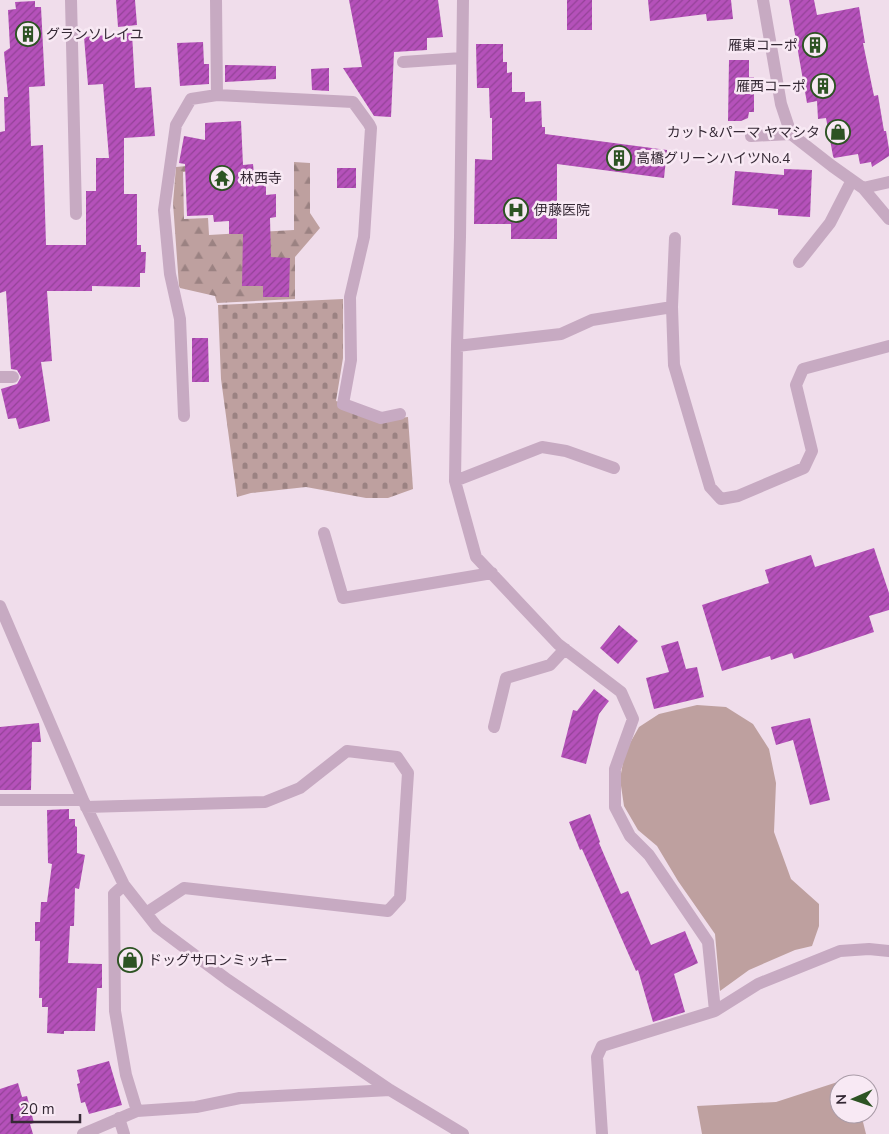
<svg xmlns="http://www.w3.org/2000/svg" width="889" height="1134" viewBox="0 0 889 1134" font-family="'Nunito Sans','Noto Sans JP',sans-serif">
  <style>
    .green { fill: #bea09f }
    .forest { fill: url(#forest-firs) }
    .cemetery { fill: url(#cemetery-stones) }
    .building { fill: url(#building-hatch) }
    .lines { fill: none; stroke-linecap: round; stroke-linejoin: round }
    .minor { stroke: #c7aac2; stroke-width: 12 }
    .labels { text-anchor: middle; stroke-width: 5; stroke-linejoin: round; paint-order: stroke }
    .poi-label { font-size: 14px; fill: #352935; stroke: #f8e9f4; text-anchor: start }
  </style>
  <defs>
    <pattern id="forest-firs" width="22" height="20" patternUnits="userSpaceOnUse" patternTransform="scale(1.25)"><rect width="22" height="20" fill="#bea09f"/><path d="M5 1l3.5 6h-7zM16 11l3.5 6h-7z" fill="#9b8282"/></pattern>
    <pattern id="cemetery-stones" width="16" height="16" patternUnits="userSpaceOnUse" patternTransform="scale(1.25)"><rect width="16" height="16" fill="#bea09f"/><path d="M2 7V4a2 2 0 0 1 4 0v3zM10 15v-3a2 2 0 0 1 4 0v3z" fill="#9b8282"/></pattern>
    <pattern id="building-hatch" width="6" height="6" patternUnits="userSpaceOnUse" patternTransform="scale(1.25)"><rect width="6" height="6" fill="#b551ba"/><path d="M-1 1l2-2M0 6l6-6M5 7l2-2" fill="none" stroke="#944398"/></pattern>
  </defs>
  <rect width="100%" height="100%" fill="#f0ddeb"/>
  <path class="green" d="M697,705l29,2 27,17 16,25 7,34 -2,49 17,47 28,25v22l-7,20 -17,4 -46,20 -29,21 -5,-57 -37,-53 -21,-35 -19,-16 -14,-24 -4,-27 5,-27 14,-25 20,-13z
    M853,1077l2,7h-16v30h22l5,20h-164l-5,-28 79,-4z"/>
  <path class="forest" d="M294,162l16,1v50l10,15 -25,29v42l-78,4 -2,-7 -35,-8 -1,-2 -6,-83 3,-36 22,-2v5l-15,2 1,47 24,-1 1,17 85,-5z"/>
  <path class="cemetery" d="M343,299v59l-7,43 55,18 17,-2 5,72 -25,9h-22l-60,-11 -55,6 -14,4 -16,-118 -3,-74z"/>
  <path class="building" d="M116,0h19l2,25 -19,2z
    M349,0h89l5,37 -16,1v12l-33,2 -3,65 -17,-1 -31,-48 19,-1z
    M567,0h25v30h-25z
    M648,0h83l2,19 -26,2 -1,-7 -56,7z
    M789,0h25l3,15 42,-8 6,36h-2l11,53 4,-1 6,36h2l3,18v7l-17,11 -1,-5 -11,2 -2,-10 -24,4 -1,-2 -7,-38 -8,1 -1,-18 -10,2z
    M35,1v6h6l4,79 -16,1 2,59 12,-1 3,100h40v-54h10v-33h13l-6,-74 -15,1 -4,-48 48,-4 3,55 16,-1 4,49 -31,2v56h13v51h4v7h5l-1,21h-5v14l-48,-1v5h-45l5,70 -11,1 9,59 -31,8 -3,-11 -8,1 -7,-30 16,-5 4,-7 -4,-7 -6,-1 -5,-78 -6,2v-161l5,-1 -1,-34h4l-4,-45 6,-4 -2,-38 8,-1 -1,-7z
    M203,42l1,22h5v20l-29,2 -3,-43z
    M476,44h27v18h4v11l5,-1v20h13v10l16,-1 1,26h3v7l122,16 -3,28 -107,-14v75h-46v-15h-37l1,-65 17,1v-42h-2l-1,-30h-12z
    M729,60h20v17h5v35h-5l-1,6 -7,3h-13z
    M225,65l51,1v13l-51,3z
    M329,68v23l-17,-1 -1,-21z
    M241,121l2,44 10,-1 1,10h4v8h8v13l10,-1v23l-6,1 1,39 19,1 -1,39h-26v-11h-21l1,-52h-14v-13l-15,1 -1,-7 -26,1 -2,-52 -6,-1 5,-27 21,4v-17z
    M337,168h19v20h-19z
    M784,169l28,1 -2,47 -32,-2v-6l-46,-4 3,-34 49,4z
    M192,338h16l1,44h-17z
    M874,548l15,45v17l-20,6 5,16 -80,27 -2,-6 -21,7 -1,-4 -48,15 -20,-66 67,-22 -4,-13 46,-15 4,12z
    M619,625l19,16 -20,23 -18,-16z
    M678,641l8,28 11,-2 7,30 -50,12 -8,-31 23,-6 -8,-26z
    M594,689l15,12 -10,13 -13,50 -25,-7 12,-47 4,1z
    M810,718l20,82 -20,5 -17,-65 -17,5 -5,-18z
    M39,723l2,19h-9l-1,48h-31v-63z
    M69,809v10h6v7l2,1v26l8,2 -6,34 -4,-1 -1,38h-4l-2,37 34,1v24h-5l-2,43h-31v3l-17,-1 1,-26h-6v-9h-3l1,-57h-5v-19h5l1,-20h6l5,-38 -4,-1 -1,-53z
    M590,814l10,28 -1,1 22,51 7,-3 23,54 34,-14 13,32 -24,11 11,38 -32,10 -15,-52 -2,1 -54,-122 -2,1 -11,-28z
    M109,1061l13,44 -33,9 -4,-12 -4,1 -4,-19 3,-1 -3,-13z
    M18,1083l4,14 5,-1 7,27 -4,1 3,10h-33v-45z"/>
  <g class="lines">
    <path class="minor" d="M71,0l5,214
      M216,0l1,95 136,7 16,22 2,4 -7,109 -14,60 1,63 -8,44 38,14 19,-4
      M463,0l-3,237 -3,109 -2,135 21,76 82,87 63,48 12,27 -18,50v38l15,29 19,19 59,87 7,69
      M763,0l18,104 10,30 41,32 31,22 26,31
      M403,62l59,-4
      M751,136l40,-2
      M863,188l26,-6
      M799,262l31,-39 22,-43
      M672,307l2,58 36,122 11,12 17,-3 66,-28 8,-17 -16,-66 7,-16 86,-23
      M457,346l104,-12 31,-14 80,-13 3,-69
      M0,377h13
      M184,416l-4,-97 -10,-45 -6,-64 12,-85 15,-26 26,-4
      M455,481l87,-34 24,4 48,17
      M324,533l19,65 149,-25
      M0,606l83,194 41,85 33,42 71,53 162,110 73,44
      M494,727l12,-49 44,-13 15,-16
      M0,800h83
      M86,807l179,-5 35,-14 47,-37 50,6 11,16 -8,125 -12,13 -204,-23 -38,25
      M124,885l-10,9 1,117 11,64 11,36
      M119,1118l5,16
      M83,1134l54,-23 59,-4 44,-9 150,-8
      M602,1134l-5,-77 5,-11 113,-35 43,-27 82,-33 29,-2 20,2"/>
  </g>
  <defs>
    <symbol id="building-ring" viewBox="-11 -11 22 22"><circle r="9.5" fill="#f8e9f4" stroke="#2d5323" stroke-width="1.5"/><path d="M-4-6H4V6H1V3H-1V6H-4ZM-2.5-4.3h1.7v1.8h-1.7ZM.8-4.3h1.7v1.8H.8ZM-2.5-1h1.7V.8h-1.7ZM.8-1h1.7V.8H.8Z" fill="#2d5323"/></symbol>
    <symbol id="shop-ring" viewBox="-11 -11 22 22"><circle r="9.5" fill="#f8e9f4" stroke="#2d5323" stroke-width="1.5"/><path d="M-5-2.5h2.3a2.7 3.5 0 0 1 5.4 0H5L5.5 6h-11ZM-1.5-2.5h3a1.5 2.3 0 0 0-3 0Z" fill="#2d5323"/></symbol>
    <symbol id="temple-ring" viewBox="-11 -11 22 22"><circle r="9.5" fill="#f8e9f4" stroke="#2d5323" stroke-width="1.5"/><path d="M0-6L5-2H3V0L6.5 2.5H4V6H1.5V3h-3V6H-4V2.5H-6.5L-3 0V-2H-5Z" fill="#2d5323"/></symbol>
    <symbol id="hospital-ring" viewBox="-11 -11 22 22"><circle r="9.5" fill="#f8e9f4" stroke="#2d5323" stroke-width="1.5"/><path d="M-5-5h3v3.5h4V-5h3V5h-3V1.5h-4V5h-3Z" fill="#2d5323"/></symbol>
  </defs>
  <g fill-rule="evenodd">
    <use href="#building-ring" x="14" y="20" width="28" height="28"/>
    <use href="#building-ring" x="801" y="31" width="28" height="28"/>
    <use href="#building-ring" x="809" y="72" width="28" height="28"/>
    <use href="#shop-ring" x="824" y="118" width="28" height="28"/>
    <use href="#building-ring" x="605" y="144" width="28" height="28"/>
    <use href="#temple-ring" x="208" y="164" width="28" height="28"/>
    <use href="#hospital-ring" x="502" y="196" width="28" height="28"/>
    <use href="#shop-ring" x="116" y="946" width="28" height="28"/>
  </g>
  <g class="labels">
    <g class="poi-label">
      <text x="46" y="39">グランソレイユ</text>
      <text x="798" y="50" text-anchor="end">雁東コーポ</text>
      <text x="806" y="91" text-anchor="end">雁西コーポ</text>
      <text x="820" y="137" text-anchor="end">カット&amp;パーマ ヤマシタ</text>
      <text x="636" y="163">高橋グリーンハイツNo.4</text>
      <text x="240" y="183">林西寺</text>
      <text x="534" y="215">伊藤医院</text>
      <text x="148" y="965">ドッグサロンミッキー</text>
    </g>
  </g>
  <g transform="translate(854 1099) rotate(268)"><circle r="24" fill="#f8e9f4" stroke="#aa9ca8"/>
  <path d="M0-4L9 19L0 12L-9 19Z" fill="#2d5323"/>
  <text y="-8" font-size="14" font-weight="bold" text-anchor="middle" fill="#352935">N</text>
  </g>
  <path d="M12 1114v8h68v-8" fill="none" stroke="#352935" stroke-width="2.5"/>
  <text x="20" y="1114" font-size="15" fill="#352935" stroke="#f8e9f4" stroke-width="4" paint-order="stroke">20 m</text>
</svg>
